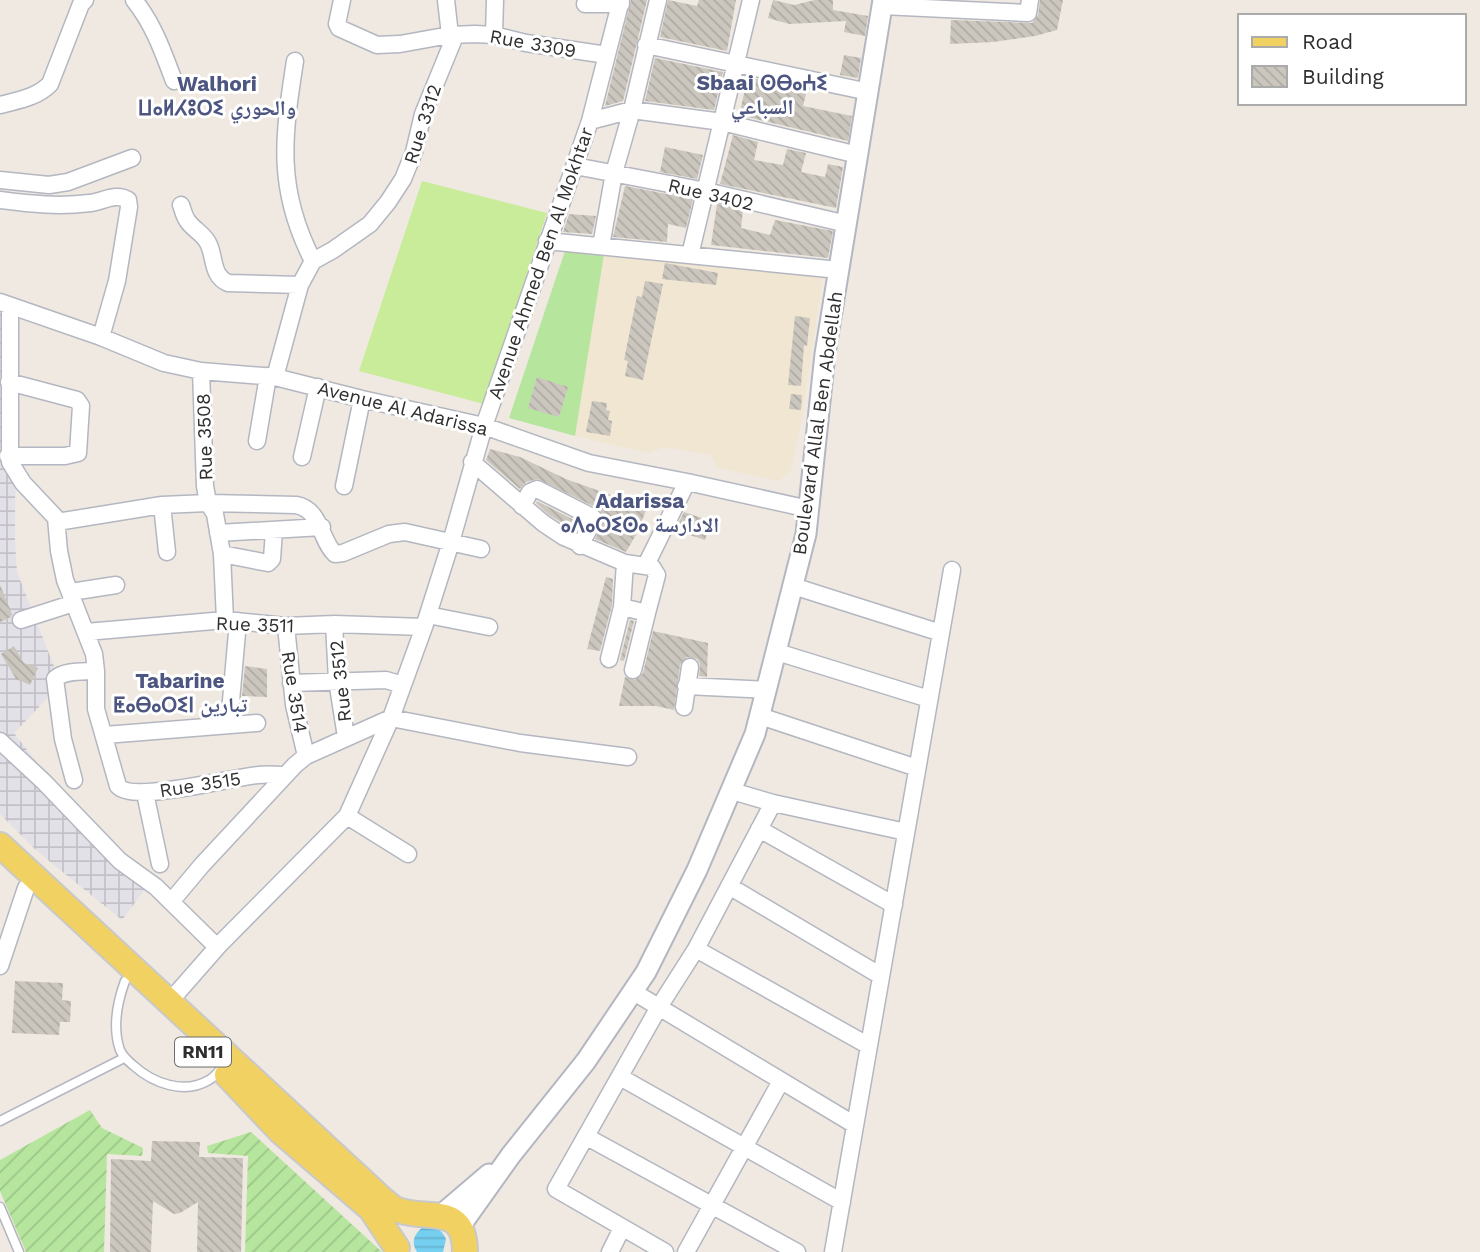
<svg xmlns="http://www.w3.org/2000/svg" width="1480" height="1252" viewBox="0 0 1480 1252" font-family="'Work Sans','Noto Naskh Arabic','Noto Sans Tifinagh',sans-serif">
  <style>
    .industrial { fill: url(#industrial-grid) }
    .education { fill: #f0e6d1 }
    .grass { fill: #b6e59e }
    .garden { fill: url(#garden-furrows) }
    .pitch { fill: #c9ec9a }
    .water { fill: url(#water-rules) }
    .building { fill: url(#building-back-hatch) }
    .lines { fill: none; stroke-linecap: round; stroke-linejoin: round }
    .service-casing { stroke: #b4b7c1; stroke-width: 11 }
    .minor-casing { stroke: #b4b7c1; stroke-width: 19 }
    .tertiary-casing { stroke: #b4b7c1; stroke-width: 23 }
    .primary-casing { stroke: #c9c9c9; stroke-width: 28 }
    .service { stroke: #fff; stroke-width: 8 }
    .minor { stroke: #fff; stroke-width: 16 }
    .tertiary { stroke: #fff; stroke-width: 19 }
    .primary { stroke: #f2d163; stroke-width: 24 }
    .labels { text-anchor: middle; stroke-width: 6; stroke-linejoin: round; paint-order: stroke }
    .shield { fill: #fff; stroke: #6d6d6d; stroke-width: 2 }
    .shield-label { font-size: 18px; font-weight: bold; fill: #2e2e2e }
    .street-label { font-size: 19px; fill: #2e2e2e; stroke: #fff }
    .neighbourhood-label { font-size: 21px; font-weight: bold; fill: #4d5680; stroke: #fff }
  </style>
  <defs>
    <pattern id="industrial-grid" width="8" height="8" patternUnits="userSpaceOnUse" patternTransform="scale(1.75)"><rect width="8" height="8" fill="#e3e1e8"/><path d="M0 4h8M4 0v8" fill="none" stroke="#c3c1c7"/></pattern>
    <pattern id="garden-furrows" width="10" height="10" patternUnits="userSpaceOnUse" patternTransform="scale(1.75)"><rect width="10" height="10" fill="#b6e59e"/><path d="M-1 1l2-2M0 10L10 0M9 11l2-2" fill="none" stroke="#9dc588"/></pattern>
    <pattern id="water-rules" width="6" height="5" patternUnits="userSpaceOnUse" patternTransform="scale(1.75)"><rect width="6" height="5" fill="#75cff0"/><path d="M0 2.5h6" fill="none" stroke="#66b2ce"/></pattern>
    <pattern id="building-back-hatch" width="6" height="6" patternUnits="userSpaceOnUse" patternTransform="scale(1.75)"><rect width="6" height="6" fill="#cbc7bf"/><path d="M-1 5l2 2M0 0l6 6M5-1l2 2" fill="none" stroke="#afaba4"/></pattern>
  </defs>
  <rect width="100%" height="100%" fill="#efe9e1"/>
  <path class="industrial" d="M0,314h16l-1,227 2,31 44,112 -47,49 41,53 94,98 -27,36 -84,-68 -38,-38z"/>
  <path class="education" d="M605,248l219,18 -21,145 -12,59 -12,11 -61,-13 -7,-13 -46,-8 -17,6 -73,-17z"/>
  <path class="grass" d="M568,242l37,6 -30,188 -66,-18z"/>
  <path class="garden" d="M90,1110l12,18 41,20 -1,8 -35,-2 -3,98h-78l-26,-61v-31z
    M251,1132l131,120h-137l3,-96 -40,-3 -1,-7z"/>
  <path class="pitch" d="M422,181l125,32 -63,191 -125,-33z"/>
  <path class="water" d="M424,1226c12,0 17,3 22,13l-3,13h-26c-7,-11 -2,-19 7,-26z"/>
  <path class="building" d="M631,0h16l-24,101 -18,5z
    M668,0l29,6 2,-6h37l-9,51 -67,-14z
    M773,0l21,5 21,-5h18v10l35,6 -3,20 -21,-4 2,-11 -57,3 -21,-6z
    M1040,0h23l-6,30 -22,6 -42,6 -43,2 1,-24 81,3 6,-8z
    M844,55l17,3 -3,20 -18,-3z
    M655,58l68,14 -9,38 -69,-9z
    M748,77l59,13 -4,16 49,10 -4,25 -109,-26z
    M733,135l25,7 -4,18 29,5 4,-16 19,4 -5,19 24,5 3,-13 15,3 -7,41 -116,-24z
    M665,147l38,8 -6,24 -37,-7z
    M625,186l68,13 -7,29 -18,-4 -1,18 -54,-5z
    M717,204l26,6 -2,18 29,7 5,-15 58,11 -5,27 -117,-13z
    M569,214l27,2 -4,18 -29,-2z
    M665,263l53,10 -2,12 -54,-6z
    M645,281l18,3 -20,96 -18,-4 3,-15 -4,-1 13,-64 5,1z
    M795,316l15,2 -3,28 -3,-1 -3,41 -13,-1z
    M537,377l31,10 -9,30 -31,-9z
    M791,394l11,1 -1,15 -12,-1z
    M592,401l15,2 -1,7 4,1 -2,9 4,1 -2,15 -24,-4z
    M490,449l30,8 46,22 81,29 -10,25 -11,19 -31,-13 9,-21 -5,-9 -61,-30 -12,3 -6,7 -34,-29z
    M537,501l43,22 -4,8 -27,-16 -13,-12z
    M684,512l27,9 -6,19 -30,-10z
    M606,577l7,2 -1,26 -12,46 -13,-2z
    M0,585l12,29 -1,3 -11,5z
    M630,620l4,1 -10,40 -4,-1z
    M653,631l55,12 -1,34 -8,-1 1,-12 -3,-5 -10,-2 -7,8 -6,45 -18,-4h-37l6,-29 10,3 8,-7z
    M14,646l10,17 14,5 -8,17 -14,-6 -15,-25z
    M245,666l22,3v28l-25,-1z
    M15,981l48,2 -1,17 9,1 -1,21h-10l-1,13 -47,-2z
    M152,1141l48,1 -1,15 44,1 -2,94h-44l1,-50 -18,11 -6,1 -21,-13 -2,51h-41l1,-93 40,2z"/>
  <g class="lines">
    <defs>
      <path id="service" d="M125,981c-8,22 -13,46 -5,69 3,7 8,11 14,16 19,17 50,29 75,14 4,-2 9,-8 12,-11
        M0,1121l124,-63
        M0,1207l19,45"/>
      <path id="minor" d="M134,0c20,25 29,52 40,81
        M342,0l-5,24 2,4 38,17 23,-1 50,-9 25,-1 19,1 32,8 81,12
        M446,0l4,35
        M585,4h36
        M882,6l146,7 2,-13
        M494,35l1,-35
        M646,45l223,47
        M295,61c-12,77 -19,128 18,200
        M0,105c18,-5 36,-7 50,-21l31,-80 4,-4
        M590,121l42,-11 90,12 136,33
        M575,166l131,25 141,33
        M0,180l49,5 19,-3 64,-24
        M0,200c31,4 59,7 90,3 12,-1 26,-11 38,-3l1,7 -12,74 -16,56
        M181,205c2,5 3,11 6,15 6,10 18,14 22,25 6,14 3,31 19,38l72,2
        M547,241l292,29
        M601,246l13,-73 18,-63 26,-110
        M690,255l61,-255
        M0,302l101,35 63,26 37,8 74,6 87,22 122,27 105,37 98,19 122,27
        M10,306v156l13,21 33,35 3,33 6,29 29,74 2,17v38l22,77c15,18 114,-9 140,-11 9,-1 18,0 27,0
        M201,371l4,115 3,17 7,11 7,40 3,66
        M275,377l25,-92 13,-24 20,-11 37,-26 18,-22 15,-23 11,-27 9,-38 32,-78
        M257,441l11,-65
        M8,456h57l13,-3 3,-47 -4,-6 -68,-18
        M302,457l16,-70
        M472,462l71,61 21,14 61,26 27,4 5,8 -10,38
        M344,486l18,-87
        M162,505l5,47
        M522,506l8,-14 7,-3 55,28 2,2 -14,27
        M57,522l105,-17 46,-2 88,2c25,4 25,37 39,49l8,-1 46,-19 16,-2 76,17
        M218,533l104,-6
        M222,554l46,9 4,-4 2,-29
        M646,565l41,-83
        M793,586l148,47
        M71,592l45,-7
        M622,607l25,6 -14,57
        M428,615l61,12
        M21,620l53,-17
        M334,624l3,56 9,57
        M286,626l8,79 12,51
        M86,632l139,-12 61,6 48,-2 90,3
        M777,652l152,47
        M609,659l13,-52 3,-44
        M291,683l95,-3 17,5
        M686,686l81,4
        M684,707l6,-40
        M760,716l157,52
        M229,724l9,-103
        M105,735l152,-12
        M0,741l44,41 76,79 36,26 61,60
        M74,780l-11,-41 -8,-60c9,-9 28,-7 41,-8
        M732,791l41,12 133,29
        M145,793l15,71
        M347,816l61,38
        M759,829l135,76
        M729,886l152,90
        M171,902l31,-37 93,-100 11,-9 85,-38 129,25 108,14
        M696,949l173,97
        M0,966l26,-78
        M632,991l223,134
        M170,1001l50,-57 127,-128 44,-98 33,-91 27,-85 33,-116 106,-305 31,-121
        M620,1077l222,125
        M587,1137l210,115
        M610,1252l12,-24
        M665,1252l-109,-63 103,-182 37,-58 77,-146
        M686,1252l95,-171
        M833,1252l119,-682"/>
      <path id="tertiary" d="M441,1215l48,-41
        M461,1231l-2,-3 52,-73 75,-94 60,-89 51,-102 58,-136 51,-200 19,-180 58,-354"/>
      <path id="primary" d="M0,845l382,354c4,3 9,8 13,10 30,13 70,-8 70,43
        M227,1075l53,56 91,78 26,39"/>
    </defs>
    <use href="#service" class="service-casing"/>
    <use href="#minor" class="minor-casing"/>
    <use href="#tertiary" class="tertiary-casing"/>
    <use href="#primary" class="primary-casing"/>
    <use href="#service" class="service"/>
    <use href="#minor" class="minor"/>
    <use href="#tertiary" class="tertiary"/>
    <use href="#primary" class="primary"/>
  </g>
  <g class="labels">
    <rect class="shield" x="175" y="1037.5" width="56" height="29" rx="5"/>
    <g class="shield-label">
      <text x="203" y="1058">RN11</text>
    </g>
    <g class="street-label">
      <text transform="translate(533 43) rotate(10)" y="7">Rue 3309</text>
      <text transform="translate(422 124) rotate(-72)" y="7">Rue 3312</text>
      <text transform="translate(711 194) rotate(13)" y="7">Rue 3402</text>
      <text transform="translate(540 263) rotate(-71)" y="7">Avenue Ahmed Ben Al Mokhtar</text>
      <text transform="translate(403 408) rotate(14)" y="7">Avenue Al Adarissa</text>
      <text transform="translate(817 423) rotate(-82)" y="7">Boulevard Allal Ben Abdellah</text>
      <text transform="translate(204 437) rotate(-92)" y="7">Rue 3508</text>
      <text transform="translate(255 624) rotate(2)" y="7">Rue 3511</text>
      <text transform="translate(340 681) rotate(-96)" y="7">Rue 3512</text>
      <text transform="translate(295 692) rotate(81)" y="7">Rue 3514</text>
      <text transform="translate(200 784) rotate(-9)" y="7">Rue 3515</text>
    </g>
    <g class="neighbourhood-label">
      <text x="762" y="90">Sbaai ⵙⴱⴰⵄⵉ<tspan x="762" dy="24">السباعي</tspan></text>
      <text x="217" y="91">Walhori<tspan x="217" dy="24">ⵡⴰⵍⵃⵓⵔⵉ والحوري</tspan></text>
      <text x="640" y="508">Adarissa<tspan x="640" dy="24">ⴰⴷⴰⵔⵉⵙⴰ الادارسة</tspan></text>
      <text x="180" y="688">Tabarine<tspan x="180" dy="24">ⵟⴰⴱⴰⵔⵉⵏ تبارين</tspan></text>
    </g>
  </g>
  <rect x="1238" y="14" width="228" height="91" fill="#ffffff" stroke="#ababab" stroke-width="2"/>
  <rect x="1252" y="37" width="35" height="10" fill="#f2d163" stroke="#ababab" stroke-width="2"/>
  <text x="1302" y="49" font-size="21" fill="#2e2e2e">Road</text>
  <rect x="1252" y="66" width="35" height="21" fill="url(#building-back-hatch)" stroke="#ababab" stroke-width="2"/>
  <text x="1302" y="84" font-size="21" fill="#2e2e2e">Building</text>
</svg>
